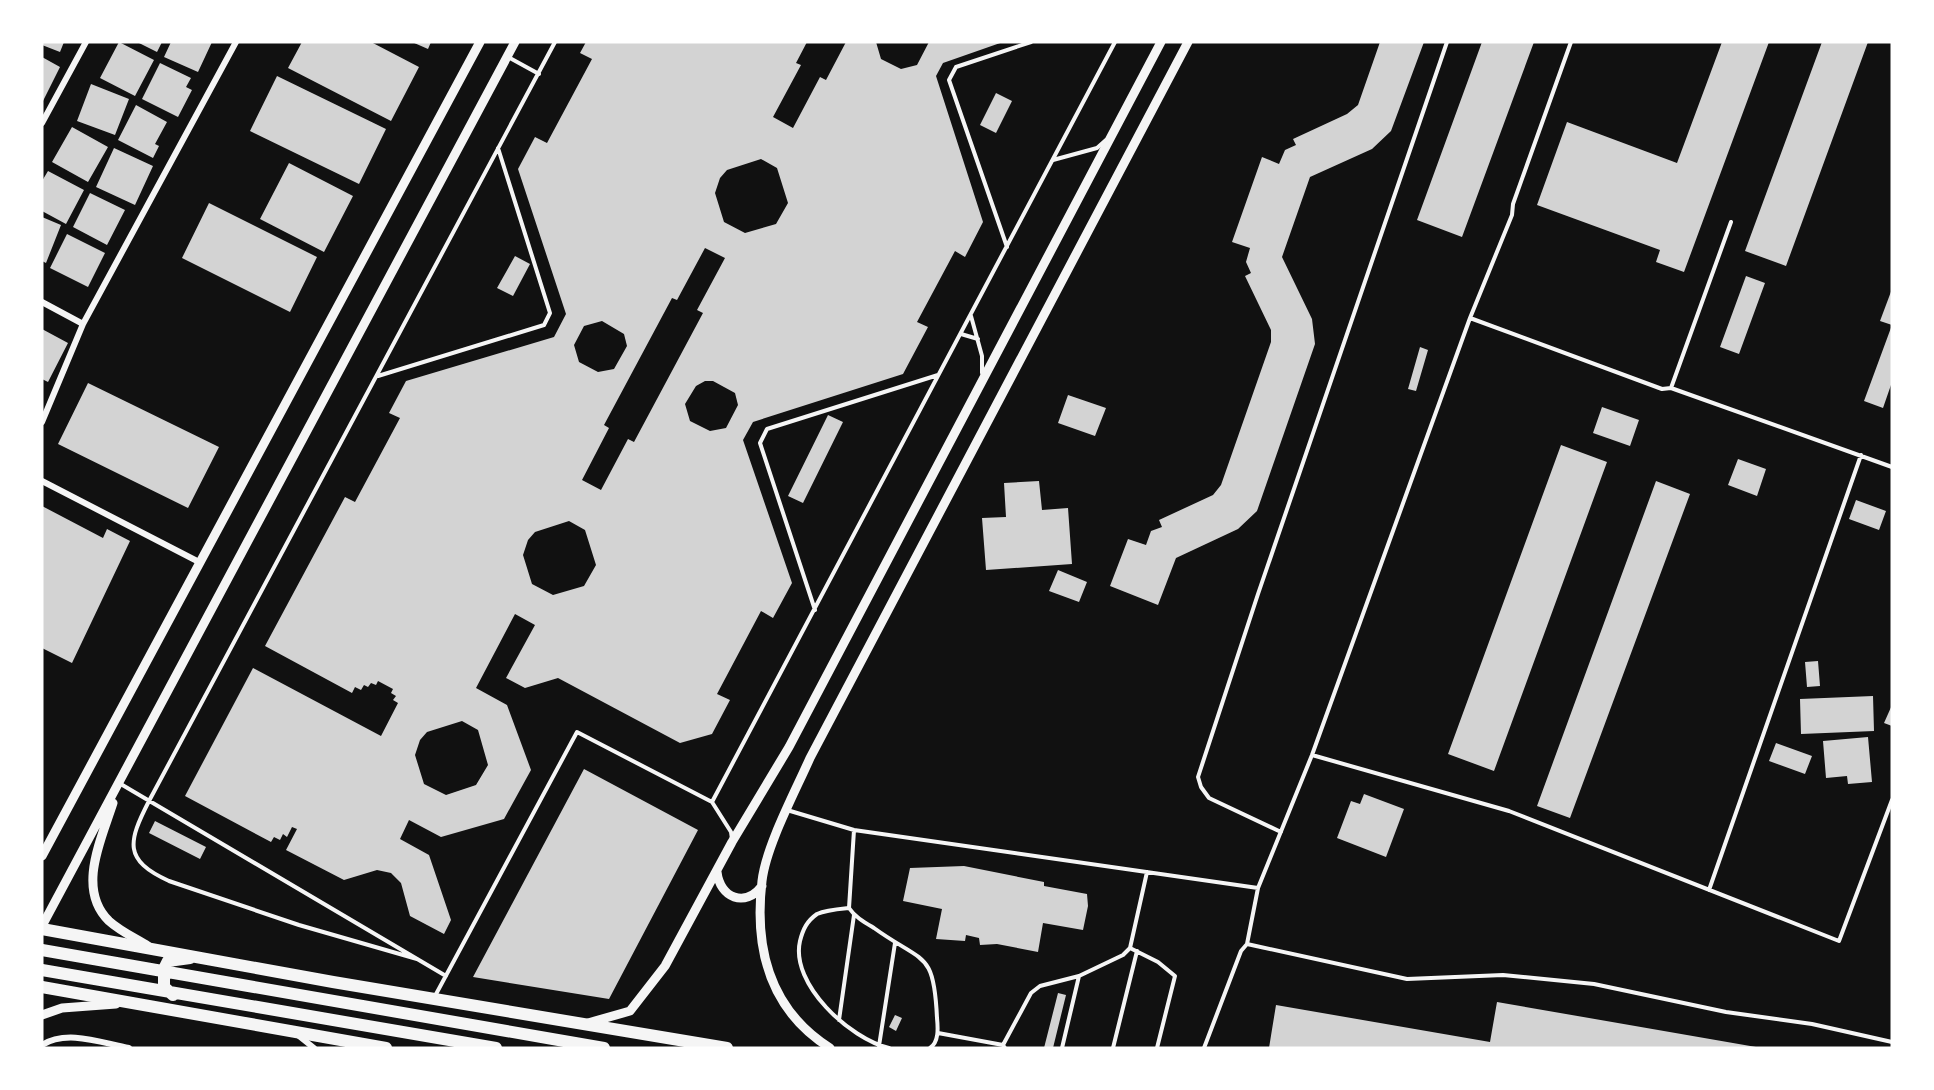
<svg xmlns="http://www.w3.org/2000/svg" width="1934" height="1090" viewBox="0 0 1934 1090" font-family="Barlow,sans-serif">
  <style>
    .building { fill: #d3d3d3; fill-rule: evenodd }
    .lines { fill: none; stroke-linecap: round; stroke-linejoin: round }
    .service { stroke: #f5f5f5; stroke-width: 4 }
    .minor { stroke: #f5f5f5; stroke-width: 6 }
    .tertiary { stroke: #f5f5f5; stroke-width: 9 }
    .primary { stroke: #f5f5f5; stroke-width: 12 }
  </style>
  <rect width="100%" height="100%" fill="#111"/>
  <path class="building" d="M42,42h22l-4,10 -18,-7z
    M119,42l35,18 -19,36 -35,-18z
    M137,42h25l-5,10z
    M171,42h41l-14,30 -34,-15z
    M302,42h69l48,25 -28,54 -103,-53z
    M412,42h19l-3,7z
    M586,42h221l-11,21 5,2 -28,52 20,11 27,-51 6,3 20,-38h30l5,17 20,10 16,-4 12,-23h74l-60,21 -7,13 47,146 -18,35 -10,-6 -38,71 11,5 -25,47 -150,48 -10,18 49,143 -19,35 -12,-7 -44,83 13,6 -18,34 -32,9 -122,-65 -33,10 -19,-10 29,-53 -20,-11 -39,74 31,17 24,65 -27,49 -63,18 -32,-17 -9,19 29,16 22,65 -7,14 -34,-18 -9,-33 -10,-10 -14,-3 -33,10 -58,-30 11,-21 -5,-2 -5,10 -4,-3 -3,6 -6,-3 -3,5 -86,-46 68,-128 128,68 17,-33 -5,-3 3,-4 -5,-3 2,-4 -15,-8 -2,4 -5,-2 -3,4 -4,-2 -3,5 -6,-3 -3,6 -87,-47 80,-149 10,5 45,-84 -11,-5 17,-32 148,-44 12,-23 -48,-145 17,-32 12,6 45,-84 -12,-6zM761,159l16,9 11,35 -12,21 -31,9 -21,-11 -9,-29 5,-15 7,-8zM705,248l20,10 -28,52 6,3 -69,129 -6,-3 -27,51 -19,-10 27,-52 -5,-3 68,-127 5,2zM602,321l22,13 3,12 -13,23 -16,3 -19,-10 -5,-17 10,-19zM705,381h8l22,12 3,12 -12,23 -16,3 -20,-10 -5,-17 11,-18zM569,521l16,9 11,35 -12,21 -31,9 -21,-11 -9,-29 5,-15 7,-8zM462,721l16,9 10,35 -12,20 -30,10 -22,-11 -9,-29 5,-15 7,-8z
    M1380,42h44l-33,89 -19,18 -62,28 -28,80 30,62 3,25 -58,167 -19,18 -62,29 -18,47 -48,-19 18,-47 18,6 5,-14 11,-4 -3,-7 54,-25 8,-10 50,-143v-12l-26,-54 6,-3 -5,-11 4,-14 -18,-6 30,-85 17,7 6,-14 11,-5 -3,-6 54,-25 11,-9z
    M1482,42h52l-72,195 -45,-17z
    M1722,42h47l-85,230 -28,-10 4,-12 -123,-45 30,-83 110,41z
    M1822,42h46l-82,224 -41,-15z
    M42,57l18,10 -18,36z
    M160,63l31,15 -5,9 6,3 -14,27 -36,-18z
    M277,76l109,53 -27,55 -109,-53z
    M91,84l38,15 -14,36 -38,-14z
    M996,93l16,8 -16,32 -16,-8z
    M136,105l31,17 -12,22 4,2 -6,12 -35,-18z
    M72,127l36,20 -20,35 -36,-20z
    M114,148l39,18 -18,39 -39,-18z
    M289,163l64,33 -29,56 -64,-33z
    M48,171l36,19 -18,34 -24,-13v-30z
    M90,193l35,17 -18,35 -34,-18z
    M209,203l108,54 -27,55 -108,-54z
    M42,217l19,8 -15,38 -4,-2z
    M67,234l38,19 -17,34 -38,-19z
    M515,256l15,8 -17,32 -16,-8z
    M1746,276l19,7 -26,71 -19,-7z
    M1892,289v93l-9,26 -19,-7 28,-76 -12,-4z
    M42,329l26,14 -20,39 -6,-3z
    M1420,347l8,3 -12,41 -8,-2z
    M88,383l131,64 -31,61 -130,-64z
    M1068,395l38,13 -11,28 -37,-13z
    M1602,407l37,13 -9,26 -37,-13z
    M828,415l15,7 -40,81 -15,-7z
    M1561,445l46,17 -113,309 -46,-17z
    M1738,459l28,10 -9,27 -29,-11z
    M1039,481l3,29 26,-2 4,56 -86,6 -4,-52 24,-1 -2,-34z
    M1656,481l34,13 -120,324 -33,-12z
    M1856,500l30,11 -7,19 -30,-11z
    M42,506l61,32 4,-9 23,12 -58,122 -30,-15z
    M1058,570l29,12 -8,20 -30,-11z
    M1818,661l2,25 -13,1 -2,-25z
    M1873,696l1,35 -73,3 -1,-35z
    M1892,705v21l-8,-3z
    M1868,737l4,45 -24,2 -1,-8 -21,2 -3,-37z
    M1776,743l36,13 -7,18 -36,-13z
    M584,769l114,61 -89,169 -136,-22z
    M1364,794l40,15 -18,48 -49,-19 14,-37 9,3z
    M155,821l51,26 -6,12 -51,-26z
    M964,866l80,16v4l43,8 1,12 -5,24 -40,-7 -5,29 -41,-8 -17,1 -1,-7 -13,-3 -1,6 -29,-2 6,-30 -39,-8 7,-33z
    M1058,993l8,2 -13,53h-9z
    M1497,1002l259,45v1h-487l7,-43 214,37z
    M895,1015l7,3 -6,13 -7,-4z"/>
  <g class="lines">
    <path class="service" d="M508,57l31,17
      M1053,160l44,-12 9,-8
      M1007,247l-58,-167 7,-13 75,-25
      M971,316l11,40v17
      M1470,318l192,71 9,-1 221,79
      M961,334l17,5
      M378,376l166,-51 6,-12 -52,-165
      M1671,388l60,-166
      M815,610l-55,-167 7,-14 171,-54
      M1312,755l197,56 330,130 53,-141
      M119,783l327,193
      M712,802l403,-760
      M787,810l67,20 404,58
      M854,830l-5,78c6,9 15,14 25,20 50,36 60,22 63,90 1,10 2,24 -7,30
      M1281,832l-72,-34 -8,-11 -3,-10 60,-183 189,-552
      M1709,890l152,-435
      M849,908c-10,1 -23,2 -32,6 -10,7 -14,15 -17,27 -10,43 50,98 89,107
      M1247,944l160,35 96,-4 91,9 132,28 86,12 80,18
      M1130,948l28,14 17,14 -18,72
      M417,959l-118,-34 -130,-44c-46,-21 -41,-39 -20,-80l406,-759
      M435,996l142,-264 135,70 19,30 1,7
      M839,1020l15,-105
      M938,1033l65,12 2,3
      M1003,1045l28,-52 9,-7 39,-10 44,-21 7,-7 17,-76
      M879,1046l16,-103
      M1062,1048l17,-72
      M1113,1048l24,-97
      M1204,1048l37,-97 6,-7 11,-56 54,-133 158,-437 42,-103 1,-11 58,-162"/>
    <path class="minor" d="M42,123l44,-81
      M42,302l41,22
      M42,422l41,-98 153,-282
      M42,481l157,81
      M299,1036l15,12
      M42,1045c25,-16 60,-2 87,3"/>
    <path class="tertiary" d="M113,803c-11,35 -37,86 -4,118 11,10 26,17 39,25
      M42,856l438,-814
      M717,872c3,26 28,36 45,14
      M42,926l473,-884
      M42,1015l20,-7 54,-4
      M588,1023l42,-12 35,-45 67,-124 57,-95 372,-705
      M830,1048c-60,-38 -76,-99 -68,-167 4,-35 33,-89 48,-123l378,-716"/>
    <path class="primary" d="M42,929l291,53 394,66
      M42,950l562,98
      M42,970l454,78
      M42,987l344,61
      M173,995l-9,-8v-18l4,-8 22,-3"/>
  </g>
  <rect width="1934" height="1090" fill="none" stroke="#ffffff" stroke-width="87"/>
</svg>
